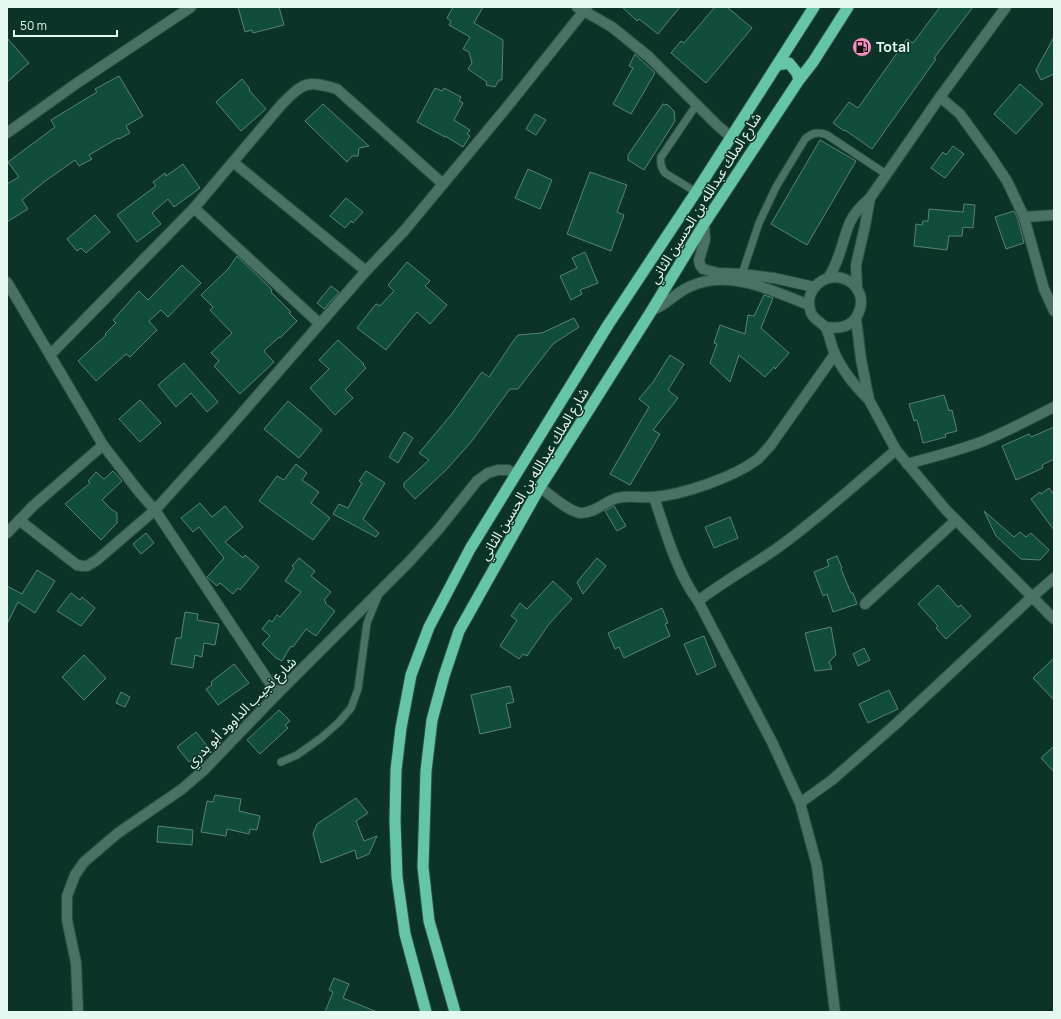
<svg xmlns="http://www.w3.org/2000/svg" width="1061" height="1019" viewBox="0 0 1061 1019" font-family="Manrope,'Noto Sans Arabic',sans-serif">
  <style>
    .building { fill: #104d3d; stroke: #5b8274 }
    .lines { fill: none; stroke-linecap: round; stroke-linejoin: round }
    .service-casing { stroke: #2a4f44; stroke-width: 9 }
    .minor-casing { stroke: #2a4f44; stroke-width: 12 }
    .tertiary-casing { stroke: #2a4f44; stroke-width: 12 }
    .trunk-casing { stroke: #2a4f44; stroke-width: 13 }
    .service { stroke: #4a7264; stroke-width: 7 }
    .minor { stroke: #4a7264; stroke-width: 10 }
    .tertiary { stroke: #4a7264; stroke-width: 10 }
    .trunk { stroke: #64c6a7; stroke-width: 11 }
    .labels { text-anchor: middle; stroke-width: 3; stroke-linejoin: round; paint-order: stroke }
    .poi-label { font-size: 14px; font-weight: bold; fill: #e5f9f1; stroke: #0c3328; text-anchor: start }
    .street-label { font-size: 14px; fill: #e5f9f1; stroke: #0c3328 }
  </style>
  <rect width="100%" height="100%" fill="#0c3328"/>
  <path class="building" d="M238,7h41l5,18 -31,8 -1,-3 -7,2z
    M453,7h30l-9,16 29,17 -1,40h-3l-4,7 -9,-2 1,-3 -19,-13 4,-6 -3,-11 -6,-3 7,-12 -21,-12 2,-4 -4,-3z
    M622,7h58l-22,27 -19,-15 -2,2z
    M715,7h12l25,21 -46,55 -35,-30 10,-12 3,2z
    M940,7h33l-39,51 2,1 -64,90 -27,-19 -1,1 -11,-8 16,-21 9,6 49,-69 6,4z
    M1054,37v37l-13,6 -5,-10z
    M7,38l22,25 -22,19z
    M635,54l20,19 -24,41 -18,-10 20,-36 -4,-2z
    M119,76l24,40 -17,10 4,7 -11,6 -1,-1 -29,17 3,4 -13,7 -4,-6 -31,22 -22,18 6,9 -21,13v-38l12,-7 -11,-15 47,-35 -4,-7 46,-28 -2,-3z
    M242,79l8,10 -1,1 17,19 -25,22 -25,-29z
    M1020,84l23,20 -27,30 -22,-20z
    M435,88l7,3 2,-3 17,9 -2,4 4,2 -9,17 16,10 -3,4 3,2 -7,11 -18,-11v1l-28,-15z
    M323,104l46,42 -10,2 -1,8h-6l-5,6 -42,-41z
    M663,104l5,1 6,6 1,10 -31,49 -16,-10v-5z
    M535,114l11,6 -10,15 -10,-6z
    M820,140l36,21 -49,84 -36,-21z
    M953,146l11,8 -19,24 -14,-10 12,-16 3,3z
    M183,164l17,24 -26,19 -6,-8 -16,14 9,11 -24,18 -20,-27 39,-29 -3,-4 12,-9 1,3z
    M528,169l24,11 -12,29 -25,-11z
    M590,172l37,13 -10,27 7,3 -13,36 -44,-17z
    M346,198l17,14 -10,11 -2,-2 -6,7 -15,-12z
    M964,204l11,1 -2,23 -10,-1 -1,9h-13l-2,14 -33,-4 2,-22 6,1 1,-4h5l1,-12 34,3z
    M1014,211l4,8 6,24 -18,6 -11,-32z
    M95,215l15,17 -24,21 -5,-5 -4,3 -10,-12z
    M585,252l13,31 -18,7 2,4 -11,6 -11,-24 17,-8 -5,-10z
    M237,256l28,27 7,7 -1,2 20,20 -2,1 8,8 -17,17 -1,-1 -15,14 10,11 -34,32 -26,-28 5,-5 -8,-8 21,-20 -22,-23 3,-3 -12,-12 27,-26z
    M407,262l23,19 -5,5 22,19 -17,19 -13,-12 -31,38 -29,-22 18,-23 2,-1 3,2 14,-15 -6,-6z
    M182,265l19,18 -33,34 -7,-7 -12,11 8,9 -27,27 -4,-3 -30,27 -18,-20 28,-26 -1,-1 11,-11 -3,-3 26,-29 9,9z
    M331,286l8,6 -15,17 -7,-6z
    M764,295l9,3 -12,30 28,25 -14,16 -1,-2 -9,10 -26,-22 -9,27 -20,-19 7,-19 -3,-1 6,-18 25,9 3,-19 6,1z
    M574,318l5,9 -26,17 -35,45h-8l-39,53 -24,27 -32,30 -11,-12v-4l25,-23 -10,-7 32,-38 31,-43 7,5 25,-37 4,-5 24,-2z
    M338,340l26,24 -1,1 3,3 -21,22 8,8 -18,17 -25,-27 19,-19 -10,-9z
    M670,355l14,9 -16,26 10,8 -25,32 7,4 -30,51 -20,-11 39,-67 -10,-8 14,-17z
    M184,363l34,39 -11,10 -16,-19 -15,14 -18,-22z
    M944,395l5,16 3,-1 5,21 -12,3 1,3 -23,6 -6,-23 -3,1 -5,-17z
    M140,400l21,23 -21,19 -21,-23z
    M288,401l34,29 -23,28 -35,-29z
    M1054,427v32l-12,6 1,3 -27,12 -14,-34 27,-12 2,3z
    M404,432l9,6 -15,25 -9,-6z
    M296,464l11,9 -5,7 17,12 -8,11 19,15 -17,22 -54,-39 18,-25 7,4z
    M113,471l9,10 -20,19 9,9 6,4v10l-16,17 -36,-36 25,-21 -2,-2 8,-9 8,7z
    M366,471l19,12 -22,36 16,14 -3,4 -43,-23 6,-10 9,4 14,-25 -3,-2z
    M1049,488l5,7v35l-23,-31 9,-7 1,2z
    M200,503l12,14 13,-11 18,21 -18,15 18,16 2,-3 14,12 -19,23 -2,-2 -5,6 -13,-11 -3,3 -10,-9 17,-19 -25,-31 -6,5 -12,-14z
    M614,506l12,20 -9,5 -12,-20z
    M984,511l30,26 6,-5 6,5 5,-4 18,17 -9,10 -19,-1 -25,-23z
    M730,517l8,21 -24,10 -9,-21z
    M146,533l8,10 -13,11 -8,-10z
    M837,556l5,12 -1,1 10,24h2l4,11 -24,8 -6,-18 -4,2 -9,-24 15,-6 -2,-6z
    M299,558l16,13 -4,5 20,16 -7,8 2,2 -1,1 10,8 -19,25 -10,-7 -13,18 -2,-1 -9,15 -6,-3 -14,-14 8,-8 -8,-7 7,-9 3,2 5,-7 3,2 21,-25 -16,-11 9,-13 -2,-2z
    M597,558l9,8 -23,28 -6,-12z
    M37,570l18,11 -20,32 -17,-11 -11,22v-38l15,8z
    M553,581l19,18 -23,25 -22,32 -4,-2 -4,5 -19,-13 17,-26 -6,-4 9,-13 7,6z
    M938,585l20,22 3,-2 10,11 -25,23 -10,-11 2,-2 -20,-22z
    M71,593l9,7 2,-3 13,11 -14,18 -24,-15z
    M662,608l6,15 -3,1 5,12 -46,22 -5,-11 -4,2 -7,-16z
    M185,612l13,2 -1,6 22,4 -4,21 -11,-2 -2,14 -7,-2 -2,13 -22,-4 5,-26h5z
    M831,627l5,28 -7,7 3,7 -17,2 -10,-38z
    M704,636l12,30 -19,9 -13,-31z
    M864,648l6,12 -12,6 -5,-12z
    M84,655l22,23 -22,22 -22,-23z
    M1054,658v42l-21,-22z
    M234,664l15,19 -31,22 -12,-16 6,-4 -1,-3z
    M510,686l4,16 -8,2 5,23 -31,7 -9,-39z
    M889,690l9,19 -30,14 -9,-19z
    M121,692l9,5 -5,10 -9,-4z
    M279,710l11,11 -5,4 3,3 -28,26 -13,-14z
    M196,732l12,15 -19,15 -12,-15z
    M1054,746v26l-13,-14z
    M215,795l26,4 -2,12 21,5 -3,14 -7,-1 -1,5 -22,-5 -1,7 -25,-4 6,-31 6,1z
    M356,798l12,15 -12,8 8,20 13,-5 -8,18 -12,5 -2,-9 -34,13 -8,-29 4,-10z
    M158,826l35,4 -1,15 -35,-3z
    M334,978l15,6 -6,14 34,14h-52l8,-20 -4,-2z"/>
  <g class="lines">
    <defs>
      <path id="service" d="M696,192l-31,-19c-4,-5 -5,-9 -4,-16l36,-53
        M742,274l17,-51 17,-36 29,-48c7,-6 13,-8 22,-4l59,39
        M281,762l16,-7 24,-17 18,-16 12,-14 7,-19 9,-66 11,-27"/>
      <path id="minor" d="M577,7l35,20 37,30 68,68 14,12
        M940,97l20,17 31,43 16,24 17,36 20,72 10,22
        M7,133l70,-50 114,-76
        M233,162l133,109
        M194,208l126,116
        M1024,217l30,-2
        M7,282l96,163 37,48 15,17 122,184
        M50,355l144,-147 88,-104c22,-22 25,-24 55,-15l106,95
        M907,464c25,-7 50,-13 74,-22 25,-10 49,-23 73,-35
        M540,487c10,8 29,25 41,26 14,0 23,-11 36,-15 12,-3 24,0 36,-1 30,-2 81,-20 105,-38 4,-4 8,-9 12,-13l65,-92
        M654,497c11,33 23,76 44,104l74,141 28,61 17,63 18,146
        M19,520l58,45 6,1h4l10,-6 58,-50 67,-74 144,-165 38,-40 103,-124 80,-100
        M7,533l26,-27 70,-61
        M698,601c25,-19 52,-34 78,-52 42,-30 81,-66 120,-99
        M865,604l91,-84
        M800,803l32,-23 65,-57 135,-126 22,-19"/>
      <path id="tertiary" d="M704,224l1,16 -6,20 1,5 3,4 15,4 24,1 32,4 40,9
        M828,278c12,-17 14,-37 22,-56 4,-9 12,-17 20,-24l70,-101 66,-90
        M857,289l-1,-24 9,-39 5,-28
        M652,310c15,-5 24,-18 39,-24 39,-17 82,5 118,19
        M856,319l5,40 8,41 27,50 50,60 108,109
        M826,327c12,2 24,1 31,-11 18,-32 -29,-56 -46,-23 -3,6 -2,14 0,20 4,8 12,10 15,15 4,8 5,18 9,26 8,18 20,32 34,46
        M78,1012l-2,-49 -9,-43v-24l8,-21 9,-13 34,-29 64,-44 22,-19 73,-76 132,-132 29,-32 39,-49 11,-8 10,-3h10l8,4"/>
      <path id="trunk" d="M777,65l12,-2 8,10 2,7
        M426,1012l-21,-78 -8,-57 -2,-56 1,-51 5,-42 10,-53 18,-48 41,-78 138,-224 88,-133 118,-185
        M455,1012l-26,-91 -6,-54 3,-96 6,-51 12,-44 15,-45 81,-144 112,-177 52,-86 95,-144 14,-18 35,-55"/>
    </defs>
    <use href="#service" class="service-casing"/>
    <use href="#minor" class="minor-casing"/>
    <use href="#tertiary" class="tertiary-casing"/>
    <use href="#trunk" class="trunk-casing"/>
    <use href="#service" class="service"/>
    <use href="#minor" class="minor"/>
    <use href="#tertiary" class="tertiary"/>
    <use href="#trunk" class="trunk"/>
  </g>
  <defs>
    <symbol id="fuel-disc" viewBox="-11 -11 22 22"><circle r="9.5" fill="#fb8fc4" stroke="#0c3328"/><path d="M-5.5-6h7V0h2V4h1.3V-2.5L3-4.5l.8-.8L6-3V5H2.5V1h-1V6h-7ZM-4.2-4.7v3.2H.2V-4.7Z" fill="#111"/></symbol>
  </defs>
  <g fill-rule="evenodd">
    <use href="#fuel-disc" x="851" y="36" width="22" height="22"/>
  </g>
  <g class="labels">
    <g class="poi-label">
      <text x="876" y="52">Total</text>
    </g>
    <g class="street-label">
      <text transform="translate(705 198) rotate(-58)" y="5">شارع الملك عبدالله بن الحسين الثاني</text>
      <text transform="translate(534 474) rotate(-59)" y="5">شارع الملك عبدالله بن الحسين الثاني</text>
      <text transform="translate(241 712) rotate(-45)" y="5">شارع نجيب الداوود أبو بدري</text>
    </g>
  </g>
  <rect width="1061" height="1019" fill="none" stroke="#e5f9f1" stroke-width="16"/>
  <path d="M14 30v6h103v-6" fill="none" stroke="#e5f9f1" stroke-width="2"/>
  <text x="20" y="30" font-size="12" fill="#e5f9f1" stroke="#0c3328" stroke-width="3" paint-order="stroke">50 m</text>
</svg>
